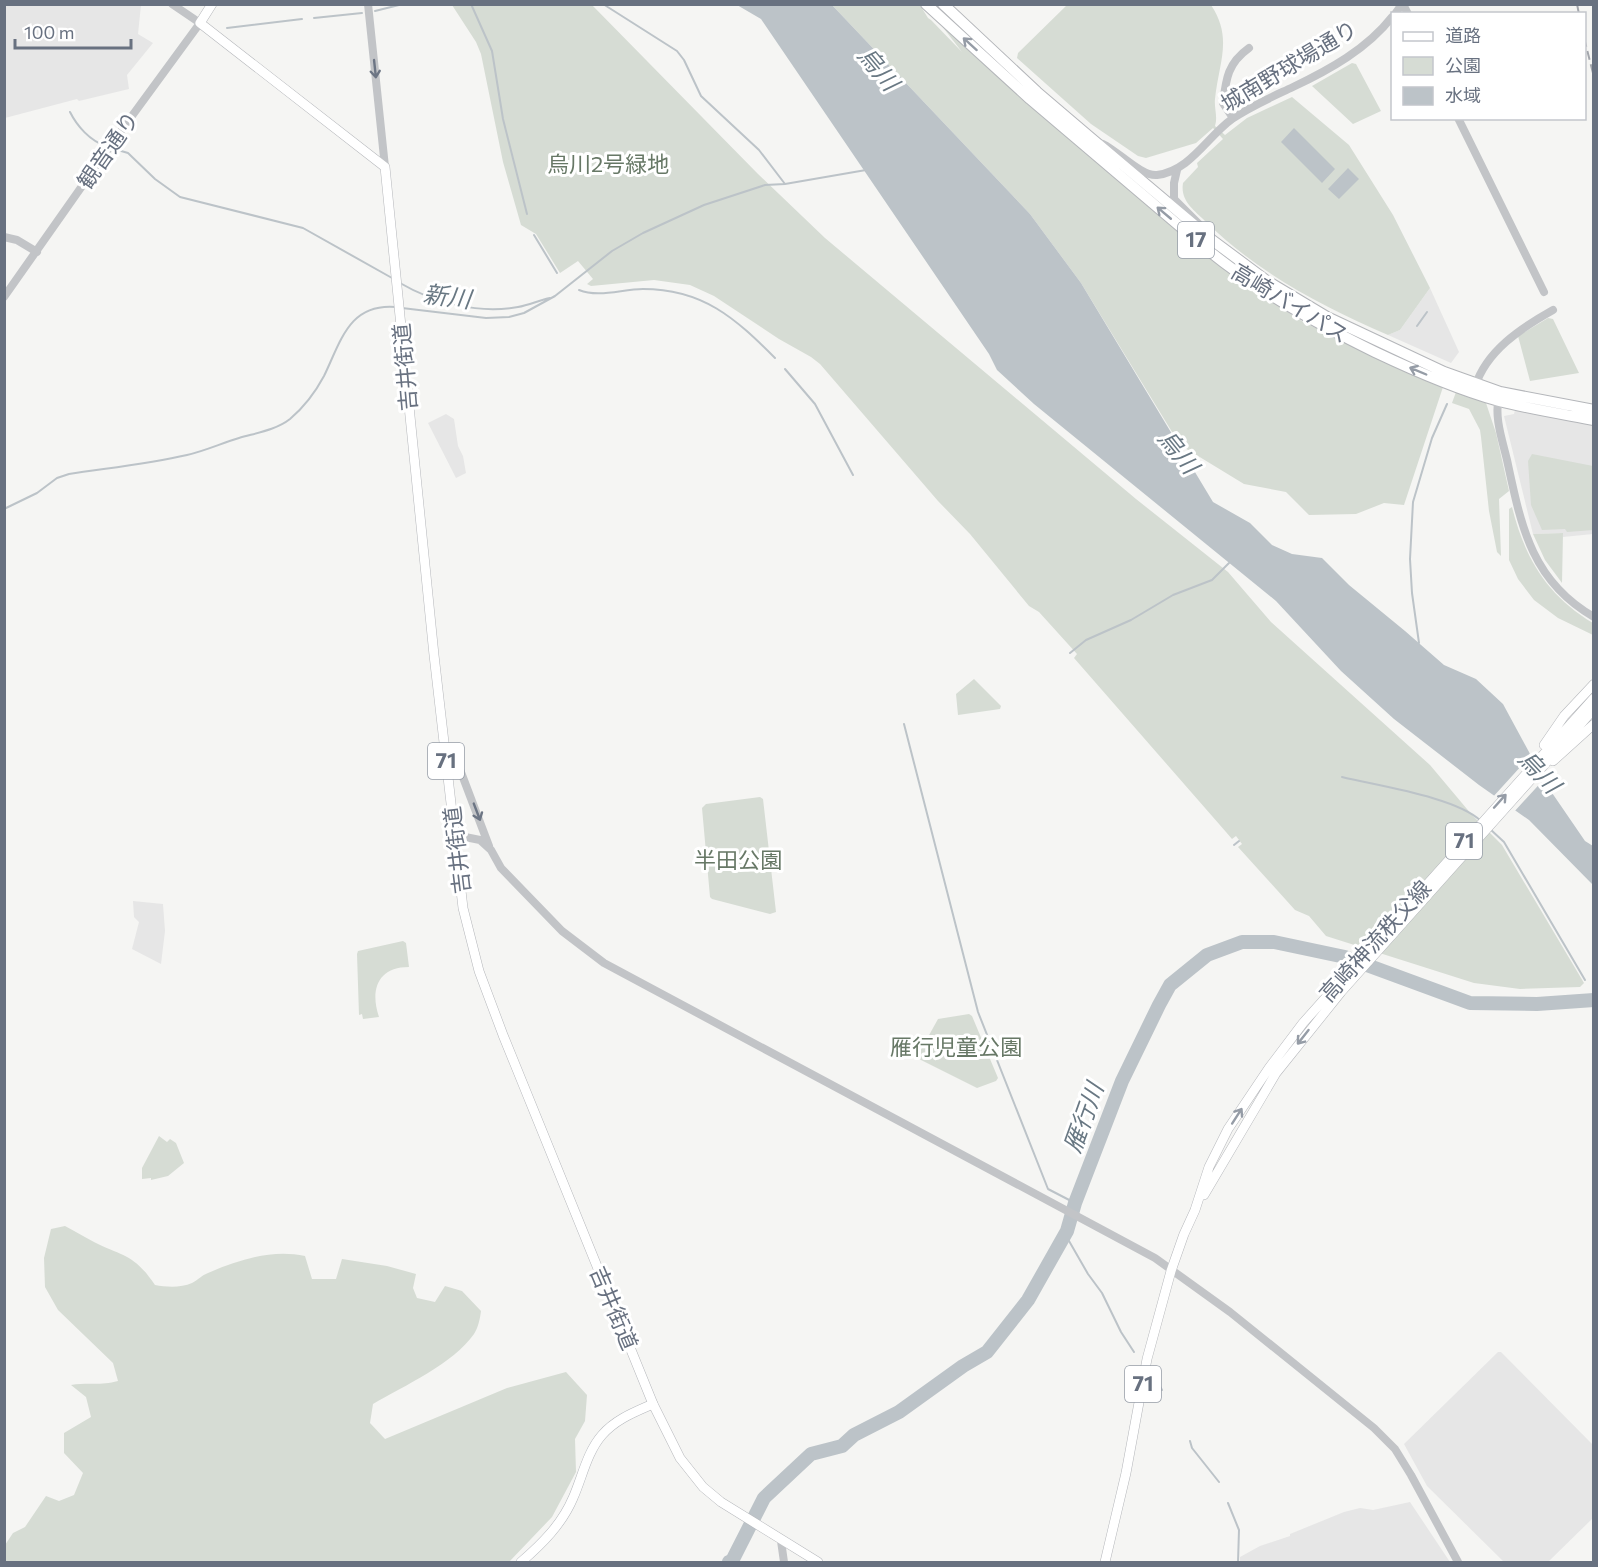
<svg xmlns="http://www.w3.org/2000/svg" width="1598" height="1567" viewBox="0 0 1598 1567" font-family="Commissioner,'Noto Sans JP',sans-serif">
  <style>
    .built { fill: #e6e6e6 }
    .green { fill: #d6dcd4 }
    .water { fill: #bcc3c8 }
    .pier { fill: #f5f5f3 }
    .lines { fill: none; stroke-linecap: round; stroke-linejoin: round }
    .stream { stroke: #bcc3c8; stroke-width: 2 }
    .river { stroke: #bcc3c8; stroke-width: 14 }
    .secondary-casing { stroke: #b4b7bc; stroke-width: 10 }
    .primary-casing { stroke: #b5b7bb; stroke-width: 10 }
    .trunk-casing { stroke: #b4b6ba; stroke-width: 12 }
    .tertiary { stroke: #c2c4c7; stroke-width: 8 }
    .secondary { stroke: #fff; stroke-width: 9 }
    .primary { stroke: #fff; stroke-width: 9 }
    .trunk { stroke: #fff; stroke-width: 10 }
    .rail { stroke: #a3a6ac; stroke-width: 2; stroke-dasharray: 9 4.5; stroke-linecap: butt }
    .oneway { stroke: #959ca6 }
    .oneway2 { stroke: #6c7584 }
    .labels { text-anchor: middle; stroke-width: 6; stroke-linejoin: round; paint-order: stroke }
    .shield { fill: #fff; stroke: #959ca6; stroke-width: 1.5 }
    .shield-label { font-size: 21px; font-weight: bold; fill: #687180 }
    .street-label { font-size: 22px; fill: #687180; stroke: #fff }
    .park-label { font-size: 22px; fill: #677866; stroke: #fff }
    .water-label { font-size: 24px; font-style: italic; fill: #697883; stroke: #fff }
  </style>
  <rect width="100%" height="100%" fill="#f5f5f3"/>
  <path class="built" d="M5,4l136,1 -3,29 15,9 -26,32 2,14 -50,12 -2,-2 -72,19z
    M1430,288l29,64 -8,11 -63,-28 12,-5z
    M1515,410l78,15v109l-30,3v-4l-30,1 -29,-118 10,-2z
    M446,414l8,5 4,27 5,10 3,17 -10,5 -28,-55z
    M133,901l30,3 2,27 -4,33 -29,-15 7,-27 -5,-5z
    M1498,1352h3l92,93v73l-45,44h-44l-77,-76 -23,-42z
    M1410,1502l40,60h-210v-5l20,-11 30,-10v-2l54,-22 16,-4 13,2z"/>
  <path class="green" d="M452,5h140l166,169 67,64 311,261 92,73 43,50 159,143 42,50 30,30 82,138 -4,4 -60,2 -46,-6 -148,-47 -17,-20 -14,-6 -57,-63 4,-3 -6,-8 -4,3 -6,-7 -152,-174 3,-4 -38,-42 -10,-6 -59,-72 -32,-33 -118,-137 -9,-7 -32,-18 -65,-43 -24,-11 -36,-5 -63,6 -4,-2 6,-5 -15,-18 -18,12 -24,-39 -15,-9 -18,-63 -22,-108 -5,-12z
    M832,5h88l8,13 3,2 31,32 -24,-31 171,152 66,56 106,79 24,15 138,64 -39,118 -20,-2 -28,11 -47,1 -23,-23 -42,-8 -64,-39 -99,-162 -51,-69z
    M1067,5h144c22,33 8,57 4,94 -1,9 3,18 0,27l10,9 22,-17 45,-21 57,48 44,70 37,73 -30,42 -12,5c-67,-29 -130,-62 -183,-114 -11,-11 -25,-20 -22,-38l15,-16 -1,-4 26,-24 -10,-11 -17,15 -50,15 -8,-2 -47,-32 -74,-66 1,-5z
    M1352,63l4,1 25,47 -28,13 -41,-38z
    M1548,318l5,1 26,54 -49,8 -12,-45z
    M1456,392l30,11 10,30 13,58 -10,8 2,57 -4,-4 -8,-41 -8,-74 -1,-7 -11,-21 -17,-6z
    M1532,454l61,12v64l-26,2 -2,-3 -23,1 -11,-25 -3,-44z
    M1512,507c13,52 35,88 81,116v12l-35,-17 -24,-18 -16,-21 -9,-19v-51z
    M1563,533l-1,50 -17,-23 -12,-26z
    M974,679l27,27 -1,3 -42,6 -2,-21z
    M760,797l3,2 13,113 -6,2 -58,-15 -2,-2 -8,-89 4,-4z
    M403,941l3,2 3,24c-32,0 -39,24 -30,50l-16,2 -1,-5 -3,1 -2,-61 1,-3z
    M969,1014l3,2 26,62 -2,3 -19,7 -58,-29 -1,-4 20,-36z
    M159,1136l8,6 3,-3 6,4 8,20 -16,13 -17,4v-2l-9,1v-11z
    M65,1226c10,5 19,11 29,16 30,15 40,12 61,43 11,2 26,3 37,-2 6,-3 10,-8 16,-10 31,-13 63,-24 97,-17l7,23h24l6,-20 45,7 29,8 -3,14 4,10 18,4 10,-16 17,5 19,20c-1,8 -3,17 -7,23 -20,29 -70,52 -101,70l-3,19 15,16 122,-51 59,-16 21,23 -2,26 -10,18 1,33 -24,45 -43,45h-504v-17l8,-12 12,-6 21,-31 13,5 15,-6 9,-22 -19,-20v-20l27,-16 -5,-20 -15,-12c18,-3 29,1 47,-4l-5,-18 -55,-53 -13,-23 -1,-29 7,-29z"/>
  <path class="water" d="M737,5h95l198,209 51,69 132,219 37,21 22,22 20,9 30,4 27,27 56,46 39,34 32,14 27,25 45,83 37,54 8,5v39l-64,-65 -50,-35 -85,-66 -53,-48 -65,-70 -242,-197 -37,-34 -8,-16 -228,-335z
    M1294,128l41,41 -13,14 -41,-41z
    M1348,168l11,11 -20,20 -11,-10z"/>
  <path class="pier" d="M1532,750l14,27 -33,36 -21,-15 31,-34z"/>
  <g class="lines">
    <path class="stream" d="M471,4l21,47 11,68 24,95
      M603,4l74,47 7,9 17,36 58,54 26,34
      M375,11l28,-7
      M314,18l48,-5
      M227,28l75,-9
      M70,112c7,14 20,29 36,34
      M111,148l17,5 27,26 25,18 123,31 89,50
      M534,235l23,38
      M400,283c34,20 78,31 118,24 11,-2 22,-7 32,-9
      M579,290c20,8 43,-1 64,-1 60,0 92,29 132,69
      M402,308l84,10 23,-1 15,-4 31,-17 57,-45 31,-18 61,-28 61,-20 20,-1 81,-14
      M1417,326l10,-14
      M785,369l30,35 38,71
      M4,509l33,-16 20,-15 12,-4c39,-6 79,-10 118,-19 18,-4 35,-12 52,-17 17,-5 37,-8 51,-19 13,-11 26,-28 34,-43 17,-35 25,-73 72,-69
      M1419,643l-7,-50 -2,-34 3,-57 19,-64 15,-34
      M1070,653l16,-13 45,-20 42,-25 39,-15 17,-17
      M904,724l74,288 70,177 27,14
      M1342,777c36,9 114,20 139,44
      M1490,829l14,13 81,138
      M1234,845l5,-4
      M1065,1234l23,40 14,19 19,39 13,20
      M1156,1379l6,11
      M1190,1441l2,7 27,34
      M1228,1503l11,27 -1,32"/>
    <path class="river" d="M729,1562l3,-1 32,-63 47,-44 31,-8 12,-11 45,-23 64,-46 24,-14 41,-52 39,-69 8,-28 47,-122 37,-76 11,-20 37,-30 35,-13h32l71,15 125,46 67,1 57,-4"/>
    <defs>
      <path id="secondary" d="M521,1562c21,-18 41,-38 52,-64 9,-20 14,-46 29,-63 14,-16 33,-23 51,-31"/>
      <path id="primary" d="M212,4l-12,19 185,144 49,488 29,253 16,63 24,64 150,369 27,54 23,29 18,15 97,60
        M1544,745l20,-29 30,-32
        M1553,761l41,-37
        M1204,1195l72,-122 65,-81 253,-283
        M1105,1562l21,-89 21,-114 24,-88 13,-37 11,-24 14,-43 19,-38 41,-61 34,-45 291,-325"/>
      <path id="trunk" d="M926,4l104,95 173,147c53,44 111,76 172,106 40,19 81,37 124,49 31,8 63,13 95,19
        M943,4l94,88 54,46 121,102 55,41 60,36 117,55 56,20 94,18"/>
    </defs>
    <use href="#secondary" class="secondary-casing"/>
    <use href="#primary" class="primary-casing"/>
    <use href="#trunk" class="trunk-casing"/>
    <path class="tertiary" d="M368,4l17,163
      M1403,4l5,10
      M1395,14l7,-10
      M1233,118l-10,-15c3,-25 5,-40 26,-55
      M1458,118l86,174
      M1103,144c15,7 39,33 54,31 33,-4 50,-38 75,-56 19,-13 40,-22 61,-32 36,-17 74,-38 99,-70
      M1177,170l-3,13v16l27,27
      M4,237l13,3 20,12
      M4,297l114,-162 82,-112 -28,-19
      M1475,387c11,-36 46,-59 78,-77
      M1499,396c-5,21 3,43 8,64 14,65 24,121 87,157
      M444,742l12,17 33,87
      M455,835l25,5 11,10 10,18 61,63 42,32 551,295 75,54 144,116 21,21 16,26 47,87
      M781,1541l3,21"/>
    <use href="#secondary" class="secondary"/>
    <use href="#primary" class="primary"/>
    <use href="#trunk" class="trunk"/>
    <path class="rail" d="M1577,4l2,10
      M1584,38l10,39"/>
  </g>
  <defs><path id="oneway-shaft" d="M-6 0H5M1.5-3L5.5 0L1.5 3" fill="none" stroke-width="1.6" stroke-linecap="round" stroke-linejoin="round" transform="scale(1.5)"/></defs>
  <g class="oneway">
    <use href="#oneway-shaft" transform="translate(970 44) rotate(-138)"/>
    <use href="#oneway-shaft" transform="translate(1164 213) rotate(-140)"/>
    <use href="#oneway-shaft" transform="translate(1418 371) rotate(-157)"/>
    <use href="#oneway-shaft" transform="translate(1500 801) rotate(-48)"/>
    <use href="#oneway-shaft" transform="translate(1303 1037) rotate(128)"/>
    <use href="#oneway-shaft" transform="translate(1237 1116) rotate(-57)"/>
  </g>
  <g class="oneway2">
    <use href="#oneway-shaft" transform="translate(375 69) rotate(84)"/>
    <use href="#oneway-shaft" transform="translate(477 812) rotate(69)"/>
  </g>
  <g class="labels">
    <g class="shield">
      <rect x="1178" y="222" width="36" height="36" rx="4.5"/>
      <rect x="428" y="743" width="36" height="36" rx="4.5"/>
      <rect x="1446" y="823" width="36" height="36" rx="4.5"/>
      <rect x="1125" y="1366" width="36" height="36" rx="4.5"/>
    </g>
    <g class="shield-label">
      <text x="1196" y="247">17</text>
      <text x="446" y="768">71</text>
      <text x="1464" y="848">71</text>
      <text x="1143" y="1391">71</text>
    </g>
    <g class="street-label">
      <text transform="translate(1289 66) rotate(-31)" y="8">城南野球場通り</text>
      <text transform="translate(108 150) rotate(-55)" y="8">観音通り</text>
      <text transform="translate(1290 303) rotate(31)" y="8">高崎バイパス</text>
      <text transform="translate(405 367) rotate(-95)" y="8">吉井街道</text>
      <text transform="translate(457 850) rotate(-97)" y="8">吉井街道</text>
      <text transform="translate(1375 941) rotate(-48)" y="8">高崎神流秩父線</text>
      <text transform="translate(614 1308) rotate(67)" y="8">吉井街道</text>
    </g>
    <g class="park-label">
      <text x="608" y="172">烏川2号緑地</text>
      <text x="738" y="868">半田公園</text>
      <text x="956" y="1055">雁行児童公園</text>
    </g>
    <g class="water-label">
      <text transform="translate(878 69) rotate(50)" y="8">烏川</text>
      <text transform="translate(447 297) rotate(7)" y="8">新川</text>
      <text transform="translate(1178 452) rotate(51)" y="8">烏川</text>
      <text transform="translate(1539 772) rotate(47)" y="8">烏川</text>
      <text transform="translate(1084 1118) rotate(-70)" y="8">雁行川</text>
    </g>
  </g>
  <rect width="1598" height="1567" fill="none" stroke="#687180" stroke-width="12"/>
  <rect x="1391" y="12" width="195" height="108" fill="#ffffff" stroke="#c3c6cc" stroke-width="1.5"/>
  <rect x="1403" y="32" width="30" height="9" fill="#ffffff" stroke="#c3c6cc" stroke-width="1.5"/>
  <text x="1445" y="42" font-size="18" fill="#687180">道路</text>
  <rect x="1403" y="57" width="30" height="18" fill="#d6dcd4" stroke="#c3c6cc" stroke-width="1.5"/>
  <text x="1445" y="72" font-size="18" fill="#687180">公園</text>
  <rect x="1403" y="87" width="30" height="18" fill="#bcc3c8" stroke="#c3c6cc" stroke-width="1.5"/>
  <text x="1445" y="102" font-size="18" fill="#687180">水域</text>
  <path d="M15 39v9h116v-9" fill="none" stroke="#687180" stroke-width="3"/>
  <text x="24" y="39" font-size="18" fill="#687180" stroke="#ffffff" stroke-width="4.5" paint-order="stroke">100 m</text>
</svg>
